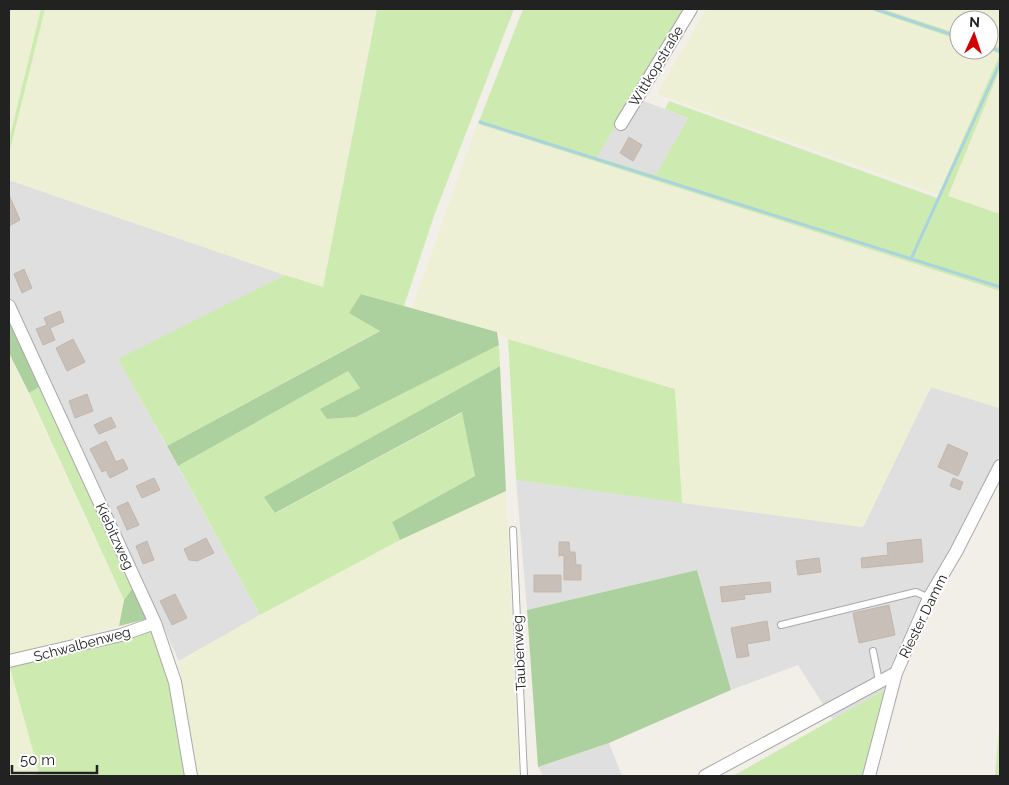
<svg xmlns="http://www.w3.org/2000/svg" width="1009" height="785" viewBox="0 0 1009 785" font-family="Raleway,sans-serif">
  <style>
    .residential { fill: #e0dfdf }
    .farmland { fill: #eef0d5 }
    .grass { fill: #cdebb0 }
    .forest { fill: #add19e }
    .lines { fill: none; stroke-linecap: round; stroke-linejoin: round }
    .stream { stroke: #aad3df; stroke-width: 3 }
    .building { fill: #c7bfb8; stroke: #c4b6ab }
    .lane-casing { stroke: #a9a9a9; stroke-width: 8 }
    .street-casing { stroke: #a9a9a9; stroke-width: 14 }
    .lane { stroke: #fff; stroke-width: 6 }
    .street { stroke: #fff; stroke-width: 12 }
    .labels { text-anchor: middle; stroke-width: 4; stroke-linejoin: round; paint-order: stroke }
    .street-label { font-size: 14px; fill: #222; stroke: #fff }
  </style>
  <rect width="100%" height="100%" fill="#f2efe9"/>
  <path class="residential" d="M631,96l57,22 -32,58 -60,-19z
    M9,180l276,95 -166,85 141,255 -81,46 -164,-352 -6,2z
    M931,387l69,21v46l-114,235 -53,31 -35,-55 -67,25 -34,-120 -170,40 -11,-130 347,47z
    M609,743l13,33h-79l-5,-9z"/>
  <path class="farmland" d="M9,9h32l-32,131z
    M45,9h331l-53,279 -314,-108v-26z
    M706,9h162l91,31v10h30l11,3 -61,142 -282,-101z
    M883,9h117v38l-11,-4v-23h-30v14z
    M1000,69v145l-53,-17z
    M477,124l523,167v117l-69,-21 -68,140 -181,-24 -7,-114 -167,-50 -11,-7 -85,-24z
    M9,353l115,247 -5,26 -62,18 -48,11z
    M506,491l13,285h-324l-16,-115 81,-46 140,-75z
    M9,662l30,112 -6,2h-24z"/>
  <path class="grass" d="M41,9h4l-36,145v-14z
    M377,9h137l-79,204 -31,93 -42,-12 -13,19 32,17 -214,116 -49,-87 167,-84 38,12z
    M523,9h162l-88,148 59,18 32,-57 -23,-9 4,-8 268,97 63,-144 -11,-4v-7l11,4v22l-52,127 52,18v77l-522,-167z
    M868,9h15l76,25v6z
    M508,339l167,50 7,114 -166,-23z
    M499,345l1,21 -235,131 11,16 187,-101 12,64 -83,46 8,18 -140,75 -82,-149 170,-95 12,17 -39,21 6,10 29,-2z
    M41,386l94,199 -11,15 -95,-207z
    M154,628l14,49 17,99h-152l6,-3 -30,-109z
    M886,689l-22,87h-131z
    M1000,715v61h-5l5,-60z"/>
  <path class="forest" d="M361,294l136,38 2,13 -143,72 -29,2 -7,-10 40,-21 -12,-17 -170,95 -11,-20 213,-115 -31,-18z
    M9,320l32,66 -12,7 -20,-40z
    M500,366l6,125 -106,49 -8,-18 83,-46 -13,-64 -187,101 -11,-16z
    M697,570l34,120 -122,53 -71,24 -11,-157z
    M135,585l16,33 -32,8 5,-26z"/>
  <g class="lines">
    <path class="stream" d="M875,9l84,28
      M989,47l11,4
      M480,122l520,165
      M911,259l89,-196"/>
  </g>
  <path class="building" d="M629,137l13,8 -9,16 -13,-8z
    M9,195l11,25 -11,6z
    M24,269l8,19 -10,5 -8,-19z
    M60,311l4,11 -14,6 5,12 -12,5 -7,-16 11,-4 -3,-7z
    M73,339l12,23 -18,9 -11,-23z
    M87,394l6,17 -18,7 -6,-17z
    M111,417l5,10 -17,7 -5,-9z
    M106,441l10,21 7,-3 5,10 -18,9 -4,-8 -4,2 -12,-23z
    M948,444l20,9 -10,23 -20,-9z
    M154,478l6,12 -18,8 -6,-12z
    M953,478l10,4 -3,8 -10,-4z
    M128,502l11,23 -12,5 -10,-23z
    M206,538l8,15 -17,8 -8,-1 -5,-11z
    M921,539l2,23 -61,6 -1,-10 27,-3 -1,-12z
    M147,541l7,19 -11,4 -7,-18z
    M559,542h10l1,10h5l1,13h5v15h-17v-25l-5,1z
    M819,558l2,14 -23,3 -2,-14z
    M534,575h27v17h-27z
    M770,582l1,10 -27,3 1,4 -23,3 -2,-15z
    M175,594l12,24 -15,7 -12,-24z
    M889,605l6,30 -36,8 -6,-30z
    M767,621l3,19 -23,4 2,12 -12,2 -6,-30z"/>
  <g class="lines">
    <defs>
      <path id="lane" d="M513,530l11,246
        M781,625l135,-33 13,6
        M873,651l6,30"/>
      <path id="street" d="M621,124l70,-115
        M9,306l146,317 20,59 16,94
        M9,661l112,-26 34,-12
        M705,776l191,-103
        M869,776l27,-103 33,-75 27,-46 44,-86"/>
    </defs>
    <use href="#lane" class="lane-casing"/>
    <use href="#street" class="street-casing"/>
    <use href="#lane" class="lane"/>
    <use href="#street" class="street"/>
  </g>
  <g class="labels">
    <g class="street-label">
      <text transform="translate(656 66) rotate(-59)" y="5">Wittkopstraße</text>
      <text transform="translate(115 536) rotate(65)" y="5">Kiebitzweg</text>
      <text transform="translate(923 616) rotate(-64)" y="5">Riester Damm</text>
      <text transform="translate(82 644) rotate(-15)" y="5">Schwalbenweg</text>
      <text transform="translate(519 653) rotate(-93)" y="5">Taubenweg</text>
    </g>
  </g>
  <rect width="1009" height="785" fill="none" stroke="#222222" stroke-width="20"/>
  <g transform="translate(974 35) rotate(3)"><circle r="24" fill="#ffffff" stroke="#a7a7a7"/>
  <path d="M0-4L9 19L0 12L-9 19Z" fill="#d40000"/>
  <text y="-8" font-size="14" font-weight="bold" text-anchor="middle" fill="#222222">N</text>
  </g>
  <path d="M12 765v8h85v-8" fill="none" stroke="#222222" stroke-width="2.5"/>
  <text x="20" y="765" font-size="15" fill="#222222" stroke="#ffffff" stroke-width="4" paint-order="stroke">50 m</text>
</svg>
